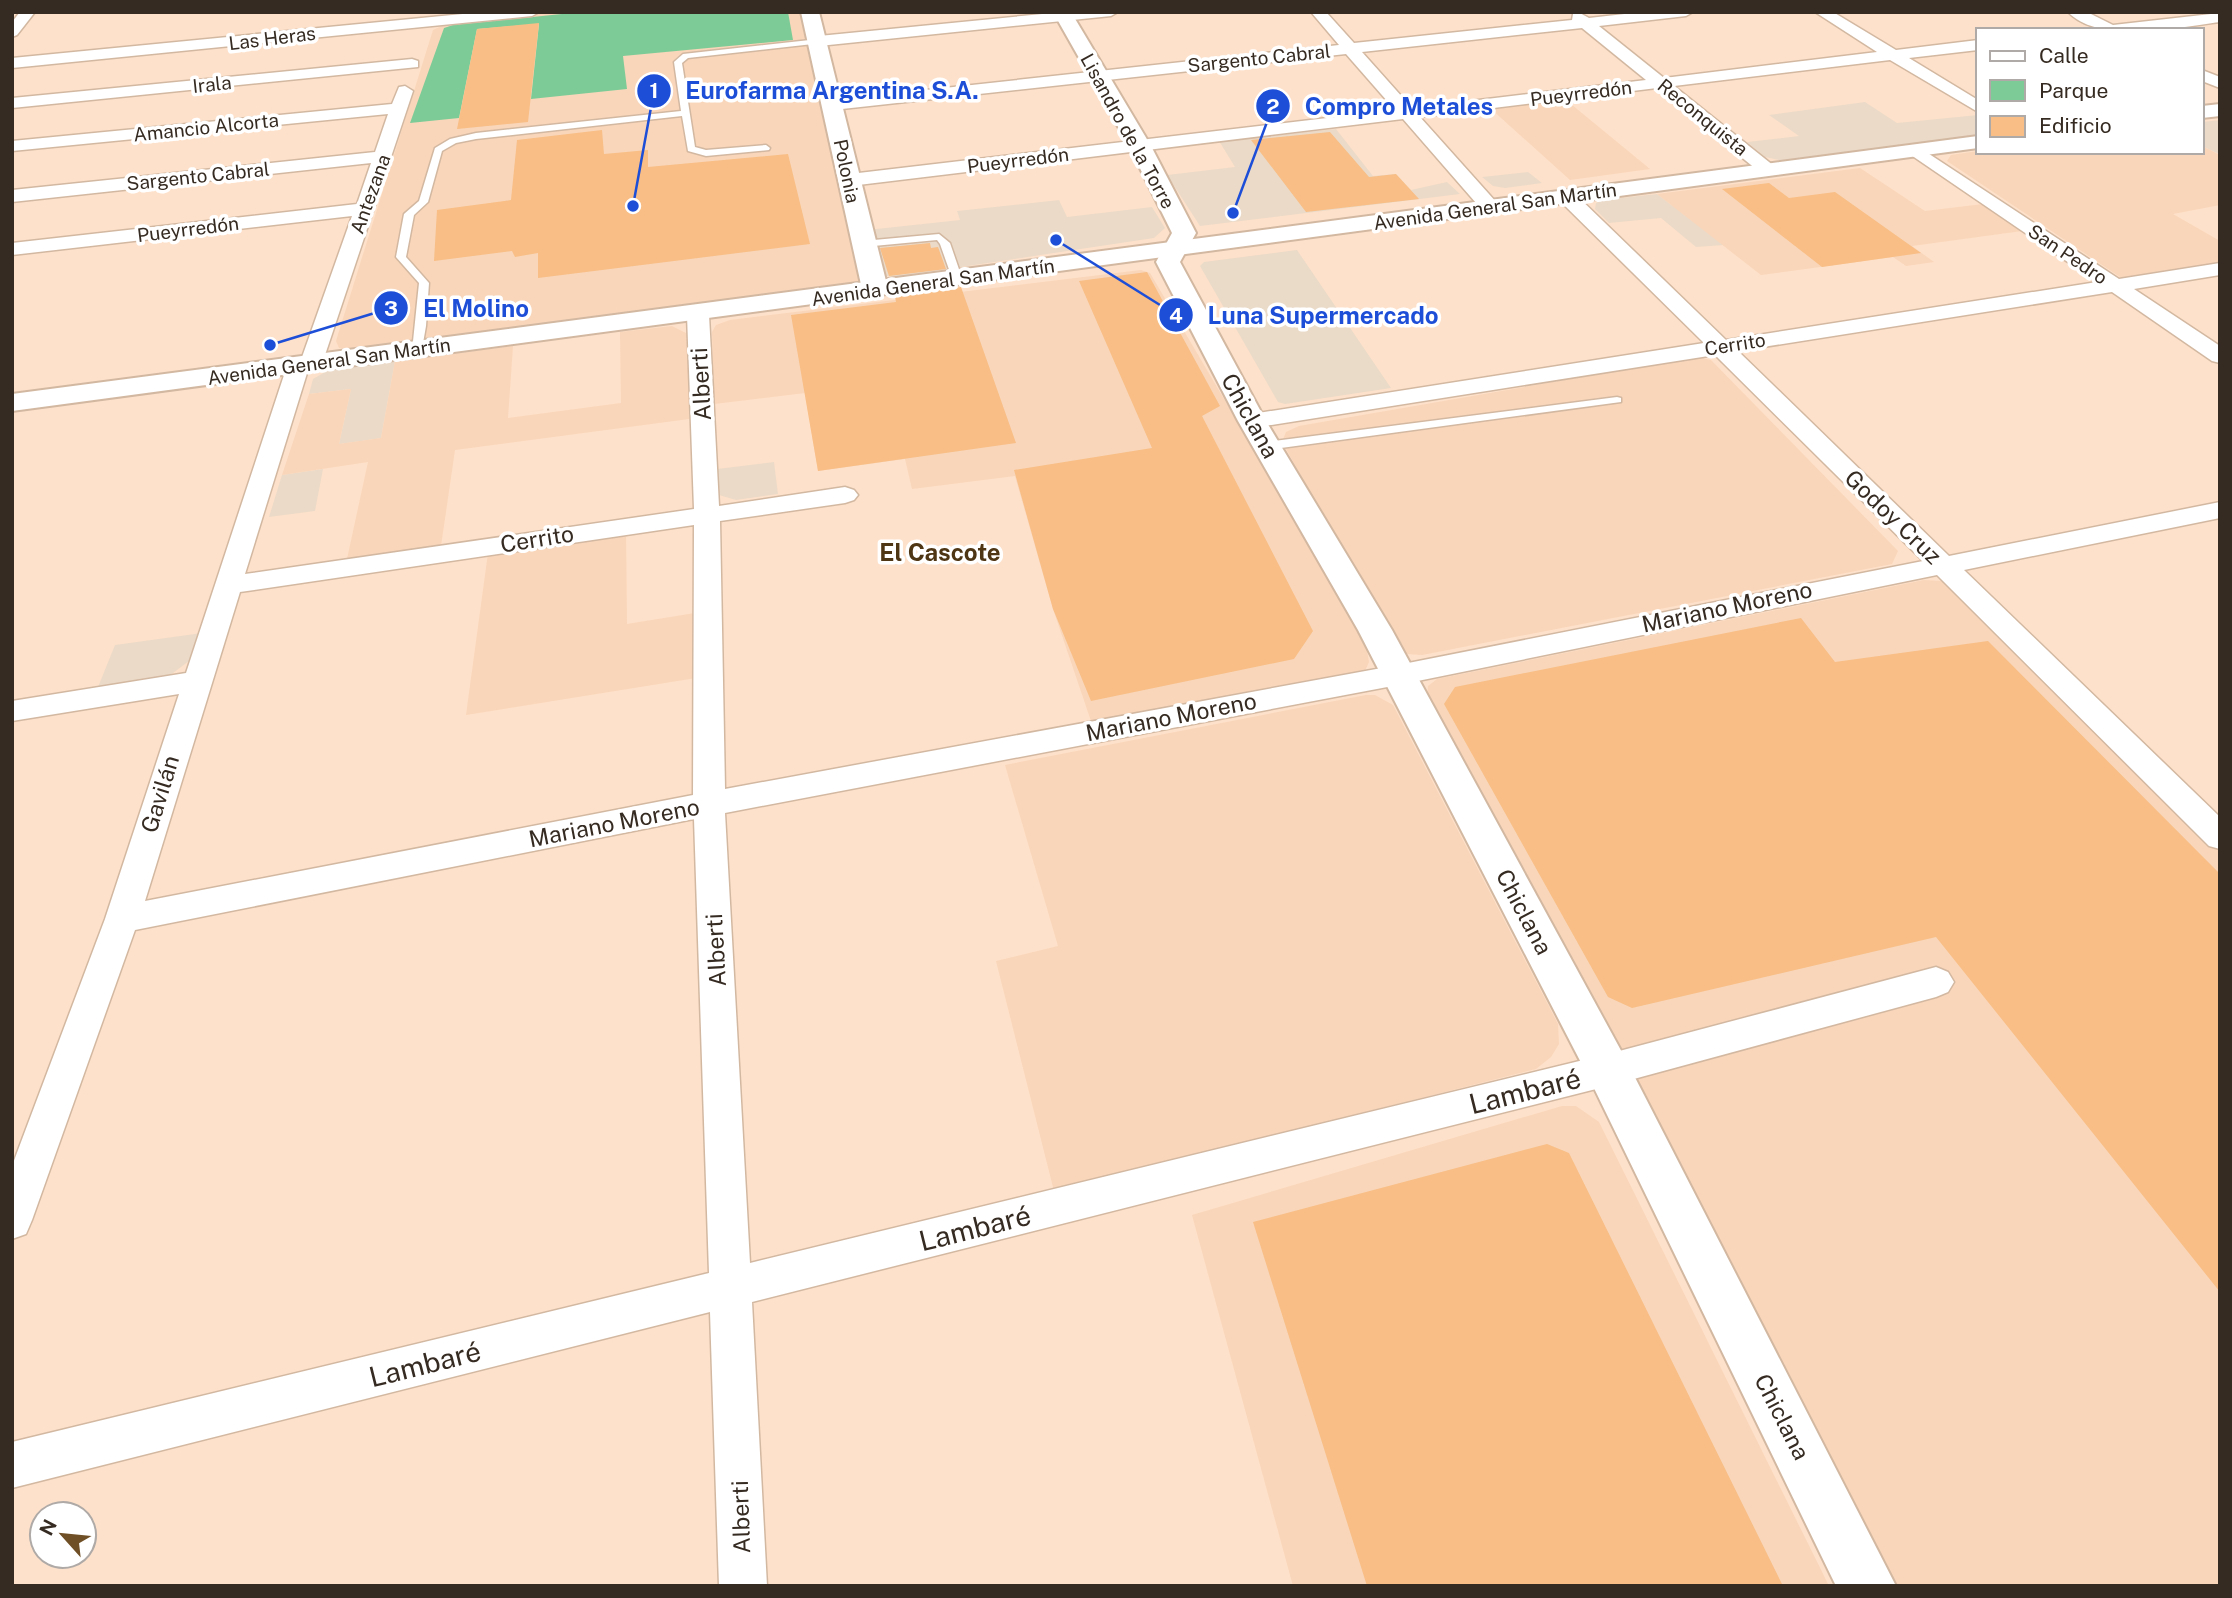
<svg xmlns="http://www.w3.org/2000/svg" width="2232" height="1598" viewBox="0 0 2232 1598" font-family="'Public Sans',sans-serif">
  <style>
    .commercial { fill: #ebdac8 }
    .built { fill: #f9d6ba }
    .education { fill: #eadac8 }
    .green { fill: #7dcc97 }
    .building { fill: #f8be85 }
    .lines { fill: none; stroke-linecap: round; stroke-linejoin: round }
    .service-casing { stroke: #d3b8a1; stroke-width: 3 }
    .minor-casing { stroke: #d3b8a1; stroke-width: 3 }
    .tertiary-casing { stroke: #d3b8a1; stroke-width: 4 }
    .secondary-casing { stroke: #d3b8a1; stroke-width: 4 }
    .service { fill: #fff; fill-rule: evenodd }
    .minor { fill: #fff; fill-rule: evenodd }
    .tertiary { fill: #fff; fill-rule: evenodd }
    .secondary { fill: #fff; fill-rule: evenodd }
    .labels { text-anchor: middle; stroke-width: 7; stroke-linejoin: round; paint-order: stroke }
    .far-street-label { font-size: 19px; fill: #362b22; stroke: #fff }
    .street-label { font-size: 23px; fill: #362b22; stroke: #fff }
    .neighbourhood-label { font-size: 24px; font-weight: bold; fill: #4e3514; stroke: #fff }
    .near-street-label { font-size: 28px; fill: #362b22; stroke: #fff }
    .leader { fill: none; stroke: #1d4ed8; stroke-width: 2.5 }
    .callout-dot { fill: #1d4ed8; stroke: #fff; stroke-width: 2.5 }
    .mark-label { font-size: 21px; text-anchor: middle; font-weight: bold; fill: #fff }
    .callout-label { font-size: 24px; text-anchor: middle; font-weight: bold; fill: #1d4ed8; stroke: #fff; stroke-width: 7; stroke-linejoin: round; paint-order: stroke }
  </style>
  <rect width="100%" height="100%" fill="#fee1ca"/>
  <path class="commercial" d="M1865,102l32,21 81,-8v20l-194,26 -19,-4 -18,-15 52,-6 -30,-21z
    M2220,120v34h-1l-17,-8v-24z
    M1336,129l37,47 23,-2 15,16 36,-8 13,12 -260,32 -33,-51 68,-8 -16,-26z
    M1528,172l14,11 -37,5 -12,-2 -11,-9z
    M1657,194l67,51 -28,2 -35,-29 -52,5 -14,-14 1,-6 6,-3z
    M1059,200l8,17 85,-10 13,21 -11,10 -260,39 -13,-2 -14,-45 93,-10 -3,-9z
    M395,361l-14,77 -42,6 12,-55 -42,5 4,-15 14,-8z
    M774,462l4,32 -42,6 -17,-5 -2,-26z
    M323,469l-8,42 -46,6 13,-42z
    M202,633l-9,25 -20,15 -13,6 -62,8 17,-42z"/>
  <path class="built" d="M553,12h251l59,271 -22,9 -488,57 -14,-1 -3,-7 97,-311 17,-8z
    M1566,100l84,69 -80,11 -80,-72z
    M2202,146l18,9v50l-47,9 47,27v25l-97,13 -176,-118 4,-6 27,-4 224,1z
    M1860,168l65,43 58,-7 39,27 -110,15 22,16 -28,4 -13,-9 -132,18 -104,-81z
    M1141,270l9,3 215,366 4,23 -5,11 -271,54 -40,-118 -38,-133 -103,13 -7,-30 -87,12 -13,-78 -91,11 -2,-72 4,-7 14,-5z
    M672,326l16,8 1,85 -234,31 -14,96 -94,13 21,-97 -86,13 27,-81 42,-5 -12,55 42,-6 14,-77 118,-15 -5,72 113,-15 -1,-71z
    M1697,357l14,3 187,191 -6,13 -470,91 -15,-1 -11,-10 -114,-202 4,-10 13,-6z
    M626,531l1,93 68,-11 1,65 -230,37 22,-162z
    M1924,580l17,1 16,7 263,260v738h-334l-459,-887 1,-13 9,-7z
    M1366,695h9l18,10 165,319 1,20 -8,13 -15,12 -482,122 -58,-230 62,-15 -53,-181z
    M1562,1106h14l23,16 230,464h-536l-101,-371z"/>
  <path class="education" d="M1297,250l94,138 -106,16 -7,-2 -78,-136 4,-4z"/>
  <path class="green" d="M581,12h207l5,28 -170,16 4,33 -96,10 8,-75 -62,5 -18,89 -49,5 34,-95 9,-3z"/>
  <path class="building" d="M539,23l-11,99 -71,7 20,-100z
    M602,130l2,24 44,-4v17l140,-13 22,90 -272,34v-25l-23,4 -3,-6 -78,10 3,-51 74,-10 6,-60z
    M1330,132l39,45 27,-3 23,25 -113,13 -55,-72z
    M1769,183l20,15 46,-6 86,61 -99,14 -100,-78z
    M930,243l1,5 7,-1 8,22 -57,7 -9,-28z
    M1147,272l73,134 -18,10 111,215 -19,28 -203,42 -38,-92 -39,-139 138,-22 -73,-167z
    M961,287l55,156 -198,28 -27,-156 105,-13 -1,-6z
    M1801,618l34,44 153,-21 232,233v418l-284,-355 -304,71 -24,-11 -164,-293 11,-17z
    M1547,1144l22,9 214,433h-416l-114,-364z"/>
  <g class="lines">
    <defs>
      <path id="service" d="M819,39l3,4 -134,15 -6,5 13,84 11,3 60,-5 4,3 -1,2 -63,6 -18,-5 -6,-35 -206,23 -20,4 -14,8 -14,51 -14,13 -8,42 23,26 -3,43 -4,23 -10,2 7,-68 -23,-26 8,-43 15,-13 16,-53 15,-9 26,-6 205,-22 -7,-49 9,-8z
        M939,234l11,9 12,35 -1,2 -9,-2 -12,-34 -3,-4 -74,7 -5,-3 5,-3z
        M1617,397l4,1v4l-355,48 -6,-4 6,-4z"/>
      <path id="minor" d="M20,12h15l-18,23 -5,2v-15z
        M483,12h56l-7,4 -520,52v-10z
        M1063,12h55l-7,4 -292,30 -8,-5 8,-5z
        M1311,12h15l28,31 218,-23 1,-6 5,-2 11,6 53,-6h51l-7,4 -87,10 65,52 213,-26 -62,-40h18l63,38 82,-10v10l-69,8 69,42v12l-88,-52 -216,26 100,80 3,4 -9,5 -6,-1 -105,-86 -237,29 77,86 3,4 -3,4h-14l-80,-92 -553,67 -9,-6 9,-6 545,-64 -49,-56 -513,56 -8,-5 8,-5 506,-55zM1582,28l64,52 -234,28 -50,-56z
        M2068,12h19l26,13 107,-12v9c-41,5 -121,23 -152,-10z
        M412,59l6,2v6l-406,41v-10z
        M2202,70l18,7v11l-18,-7z
        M405,86l8,5 -91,273 -3,5 -11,1 -63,204 449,-65 -7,-194 3,-5h16l3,5 10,191 126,-19 9,3 4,5 -4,5 -9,3 -125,18 5,268 673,-124 525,-104 -208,-206 -463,73 -8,-2 -4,-5 4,-5 8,-2 452,-71 -145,-143 -2,-4 2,-4h14l153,148 371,-58 -186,-127 -3,-4 3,-4 6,-1 202,133 101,-16v12l-86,14 86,57v17l-8,-2 -100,-69 -374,59 211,205 271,-54v16l-256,52 256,247v32l-11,-3 -272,-271 -539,110 -673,128 25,450 858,-209 328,-87 12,5 6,10 -6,10 -12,5 -328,89 -856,216 15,284h-48l-9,-274 -698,176v-46l697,-169 -15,-454 -559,111 -103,290 -6,14 -14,5v-73l93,-247 74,-225 -167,27v-20l174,-28 101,-307 3,-5 11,-1 51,-144 -340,39v-12l345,-39 14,-41 -359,39v-12l363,-38 13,-38 -376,37v-10l380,-37 7,-17zM694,525l-1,270 -548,106 95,-309z"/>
      <path id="tertiary" d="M801,12h18l69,277 -4,5h-18l-4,-5z
        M1053,12h18l80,134 45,87 -16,29 86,159 126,209 232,426 272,530h-60l-244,-502 -234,-454 -120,-209 -82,-159 16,-29 -43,-87z"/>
      <path id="secondary" d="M2220,104v12l-18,2v-12z
        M1978,136v12l-1966,263v-17z"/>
    </defs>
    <use href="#service" class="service-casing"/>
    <use href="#minor" class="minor-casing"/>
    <use href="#tertiary" class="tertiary-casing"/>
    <use href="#secondary" class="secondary-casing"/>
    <use href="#service" class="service"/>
    <use href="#minor" class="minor"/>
    <use href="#tertiary" class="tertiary"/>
    <use href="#secondary" class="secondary"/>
  </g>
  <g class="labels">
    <g class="far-street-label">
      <text transform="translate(272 38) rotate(-7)" y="7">Las Heras</text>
      <text transform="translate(1259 58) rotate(-6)" y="7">Sargento Cabral</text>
      <text transform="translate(212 84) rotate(-6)" y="7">Irala</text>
      <text transform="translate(1581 93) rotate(-7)" y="7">Pueyrredón</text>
      <text transform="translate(1703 117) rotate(39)" y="7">Reconquista</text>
      <text transform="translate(206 127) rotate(-6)" y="7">Amancio Alcorta</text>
      <text transform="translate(1128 131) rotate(61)" y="7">Lisandro de la Torre</text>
      <text transform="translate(1018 160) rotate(-7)" y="7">Pueyrredón</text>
      <text transform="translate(847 171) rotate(78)" y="7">Polonia</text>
      <text transform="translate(198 176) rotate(-6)" y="7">Sargento Cabral</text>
      <text transform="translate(370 194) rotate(-70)" y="7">Antezana</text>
      <text transform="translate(1495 206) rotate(-8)" y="7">Avenida General San Martín</text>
      <text transform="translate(188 229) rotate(-7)" y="7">Pueyrredón</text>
      <text transform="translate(2068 254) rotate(34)" y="7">San Pedro</text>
      <text transform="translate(933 282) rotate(-8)" y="7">Avenida General San Martín</text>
      <text transform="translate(1735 344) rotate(-9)" y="7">Cerrito</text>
      <text transform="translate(329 361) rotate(-8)" y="7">Avenida General San Martín</text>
    </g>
    <g class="street-label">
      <text transform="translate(701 384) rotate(-93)" y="8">Alberti</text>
      <text transform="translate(1250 416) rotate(61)" y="8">Chiclana</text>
      <text transform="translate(1893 517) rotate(44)" y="8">Godoy Cruz</text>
      <text transform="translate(537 539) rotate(-9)" y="8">Cerrito</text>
      <text transform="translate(1727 607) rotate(-12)" y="8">Mariano Moreno</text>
      <text transform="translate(1171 717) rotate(-11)" y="8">Mariano Moreno</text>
      <text transform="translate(160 794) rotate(-73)" y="8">Gavilán</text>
      <text transform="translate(614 823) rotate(-11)" y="8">Mariano Moreno</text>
      <text transform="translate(1524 912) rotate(62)" y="8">Chiclana</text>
      <text transform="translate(716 950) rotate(-93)" y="8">Alberti</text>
      <text transform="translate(1782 1417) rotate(63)" y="8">Chiclana</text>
      <text transform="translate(741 1517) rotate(-92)" y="8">Alberti</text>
    </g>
    <g class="neighbourhood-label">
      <text x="940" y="561">El Cascote</text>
    </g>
    <g class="near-street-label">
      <text transform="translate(1525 1091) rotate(-14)" y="10">Lambaré</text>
      <text transform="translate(975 1228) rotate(-14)" y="10">Lambaré</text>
      <text transform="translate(425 1364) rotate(-14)" y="10">Lambaré</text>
    </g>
  </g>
  <path class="leader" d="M633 206L654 91M1233 213L1273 106M270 345L391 308M1056 240L1176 315"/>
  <g class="callout-dot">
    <circle cx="633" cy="206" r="7"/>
    <circle cx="1233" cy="213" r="7"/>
    <circle cx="270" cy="345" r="7"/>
    <circle cx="1056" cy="240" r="7"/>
    <circle cx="654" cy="91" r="18"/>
    <circle cx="1273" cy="106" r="18"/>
    <circle cx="391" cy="308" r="18"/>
    <circle cx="1176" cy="315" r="18"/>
  </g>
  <g class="mark-label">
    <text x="654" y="98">1</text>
    <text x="1273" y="114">2</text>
    <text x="391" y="316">3</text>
    <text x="1176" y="323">4</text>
  </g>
  <g class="callout-label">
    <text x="832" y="99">Eurofarma Argentina S.A.</text>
    <text x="1399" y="115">Compro Metales</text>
    <text x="476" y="317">El Molino</text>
    <text x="1323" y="324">Luna Supermercado</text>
  </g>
  <rect width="2232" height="1598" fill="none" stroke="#362b22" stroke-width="28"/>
  <rect x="1976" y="28" width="228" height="126" fill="#ffffff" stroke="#afaaa7" stroke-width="2"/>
  <rect x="1990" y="51" width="35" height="10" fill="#ffffff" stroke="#afaaa7" stroke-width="2"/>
  <text x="2039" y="63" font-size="21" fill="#362b22">Calle</text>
  <rect x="1990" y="80" width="35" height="21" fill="#7dcc97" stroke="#afaaa7" stroke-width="2"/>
  <text x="2039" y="98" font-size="21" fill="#362b22">Parque</text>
  <rect x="1990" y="116" width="35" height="21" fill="#f8be85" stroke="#afaaa7" stroke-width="2"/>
  <text x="2039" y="133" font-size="21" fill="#362b22">Edificio</text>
  <g transform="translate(63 1535) rotate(297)"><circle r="33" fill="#ffffff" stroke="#afaaa7" stroke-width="2"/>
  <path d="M0-5L12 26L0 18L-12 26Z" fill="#6f4f25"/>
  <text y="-10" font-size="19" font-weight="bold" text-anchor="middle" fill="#362b22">N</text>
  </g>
</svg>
